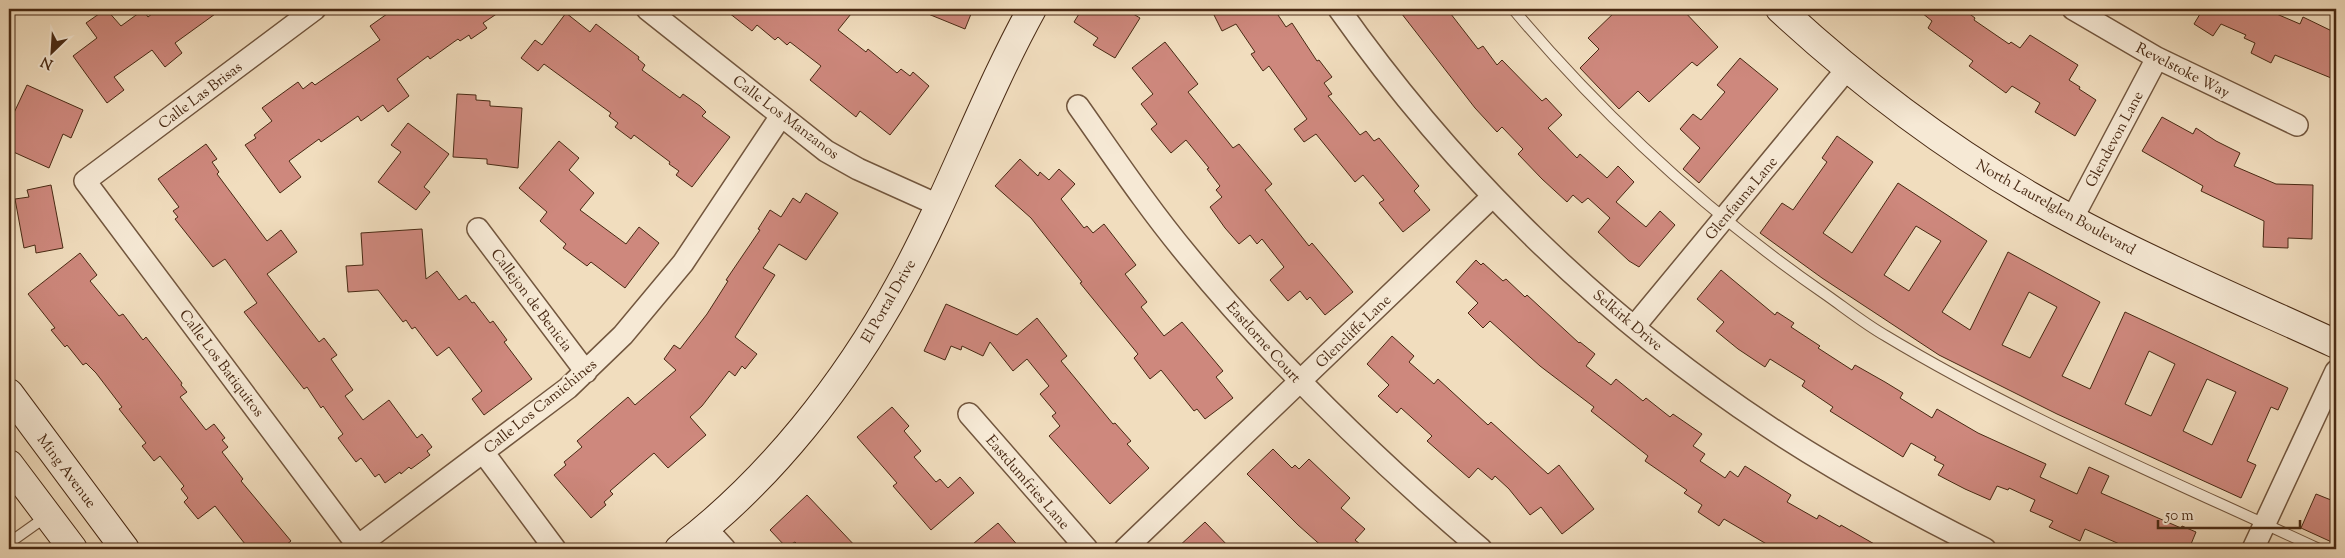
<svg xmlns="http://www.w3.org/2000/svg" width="2345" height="558" viewBox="0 0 2345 558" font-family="'Sorts Mill Goudy',serif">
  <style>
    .building { fill: #ce887d; stroke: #482913; fill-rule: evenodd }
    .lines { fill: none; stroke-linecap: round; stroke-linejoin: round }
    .lane-casing { stroke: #72563e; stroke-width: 12 }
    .street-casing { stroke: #72563e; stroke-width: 24 }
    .secondary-casing { stroke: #482913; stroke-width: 30 }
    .lane { stroke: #f6e9d5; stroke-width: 10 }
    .street { stroke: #f6e9d5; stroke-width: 21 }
    .secondary { stroke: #f6e9d5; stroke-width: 28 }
    .labels { text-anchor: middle; stroke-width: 4.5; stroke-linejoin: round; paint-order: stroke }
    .street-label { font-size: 15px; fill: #482913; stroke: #f6e9d5 }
  </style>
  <rect width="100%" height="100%" fill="#f1ddbe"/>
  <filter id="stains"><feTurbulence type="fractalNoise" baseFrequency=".004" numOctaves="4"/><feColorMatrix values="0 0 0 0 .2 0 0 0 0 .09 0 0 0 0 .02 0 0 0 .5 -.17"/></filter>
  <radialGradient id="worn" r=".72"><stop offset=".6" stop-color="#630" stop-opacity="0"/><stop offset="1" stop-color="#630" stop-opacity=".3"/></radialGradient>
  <path class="building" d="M106,9l15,17 22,-16 5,7 10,-8h64l-47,34 7,10 -17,14 -13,-17 -38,27 10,13 -17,13 -34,-47 24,-18 -11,-15z
    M394,9h110l-21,14 4,5 -16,11 -2,-4 -9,6 -2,-2 -28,20 -2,-3 -31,23 12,17 -21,16 -5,-7 -22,16 -3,-5 -37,26 -2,-3 -30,22 12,16 -21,16 -35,-48 11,-7 -2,-3 18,-14 -10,-13 36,-26 5,7 9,-7 3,3 65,-45 -10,-14z
    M724,9h131l-17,21 28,22 2,-3 29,24 4,-4 9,7 3,-4 16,14 -39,49 -30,-24 -4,6 -46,-37 11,-14 -31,-24 -3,3 -9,-8 -3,3 -18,-15 -5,6z
    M916,9h57l-8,20z
    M1082,9h43l15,9 -25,40 -22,-13 5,-7 -24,-16z
    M1211,9h63l12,18 6,-4 25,38 2,-1 13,17 -8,6 8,11 -4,2 32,39 6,-4 8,10 5,-3 40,48 -5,5 16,19 -27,22 -24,-29 5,-3 -21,-25 -8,7 -39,-48 -12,8 -10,-13 13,-10 -38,-53 -6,5 -12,-17 4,-2 -19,-28 -14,7z
    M1398,9h49l31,40 5,-3 14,19 5,-5 40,41 4,-3 16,17 -14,13 29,30 3,-4 27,24 11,-12 16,16 -18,20 30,25 14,-16 15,14 -36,42 -10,-6 -31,-29 12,-14 -22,-20 -6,5 -9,-8 -6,7 -25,-23 -24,-25 5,-5 -21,-22 -5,5 -22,-24z
    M1618,9h64l36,38 -21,19 -5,-4 -43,40 -11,-11 -19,18 -39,-41 19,-19 -11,-11z
    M1917,9h46l12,9 -1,2 35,24 2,-2 9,6 10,-13 48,30 -9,15 11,7 -1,2 17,11 -21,36 -40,-24 5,-9 -28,-17 -6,7 -37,-27 4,-5 -45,-33 4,-7z
    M2187,9h78l35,15 3,-7 33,16v47l-61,-25 -4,8 -20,-10 4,-10 -11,-5 2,-3 -25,-11 -8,12 -19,-12 6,-10z
    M566,13l24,19 6,-8 43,33 -1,2 7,6 -3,5 38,28 3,-4 17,12 6,6 -4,4 28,21 -38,50 -16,-12 3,-4 -10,-7 1,-2 -36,-27 -3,4 -16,-12 3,-4 -9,-7 2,-3 -67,-49 -6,7 -17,-13 14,-18 7,5z
    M1165,42l33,42 -10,8 45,56 6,-4 33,40 -7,6 44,56 3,-3 41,49 -28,23 -15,-18 -3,3 -7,-9 -12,10 -18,-21 14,-13 -22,-28 -5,5 -7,-9 -11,9 -14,-16 -15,-21 12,-10 -6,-7 4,-4 -13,-17 2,-1 -23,-28 -15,13 -20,-24 6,-5 -16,-20 12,-10 -21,-26z
    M1740,58l38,31 -79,94 -16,-14 17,-21 -20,-19 13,-15 8,6 24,-28 -8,-7z
    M27,85l56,25 -12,28 -8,-4 -14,34 -40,-18v-34l3,1z
    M457,94l19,1v5l14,1v5l32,2 -4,60 -31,-4v-5l-34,-2z
    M2162,117l31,17 3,-6 20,13 24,12 -6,13 42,18 37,1 -1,54 -24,-1v10l-25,-1 1,-26 -63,-30 2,-5 -61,-35z
    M408,123l41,31 -25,33 6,5 -14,18 -38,-28 23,-30 -10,-7z
    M1837,136l36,26 -50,71 29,20 46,-70 89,58 -45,71 28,18 38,-78 92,50 -38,74 28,13 35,-77 163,76 -10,22 -7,-3 -24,54 9,4 -15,33 -184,-84 -118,-59 -117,-77 -62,-45 22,-30 11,7 34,-48 -5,-4zM1916,226l25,15 -32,50 -25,-16zM2029,292l28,15 -27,51 -28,-13zM2149,351l26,13 -24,52 -26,-12zM2207,379l29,13 -24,53 -29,-14z
    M559,141l20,17 -10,12 25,23 -14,17 46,34 13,-17 20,16 -34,45 -34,-26 -4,4 -24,-18 3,-4 -26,-23 7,-9 -28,-24z
    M206,144l11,15 -5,3 7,10 -2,2 50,67 14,-11 16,22 -30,22 52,68 5,-4 13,17 -6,4 22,31 -8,6 18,24 26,-20 28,38 5,-4 10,13 -5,4 3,4 -19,14 -2,-2 -8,7 -1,-2 -15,11 -6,-9 -4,3 -14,-19 -5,4 -18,-24 5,-4 -20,-28 -2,2 -14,-21 -3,2 -60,-77 13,-9 -32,-44 -12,8 -38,-48 3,-2 -5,-6 6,-4 -21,-28z
    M1020,159l18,17 2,-4 9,8 10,-11 16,15 -14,15 23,29 3,-2 6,7 11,-9 32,41 -11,9 22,28 -6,5 23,29 18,-14 41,49 -7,6 17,21 -28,21 -8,-10 -3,2 -33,-41 -11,9 -16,-21 4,-4 -58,-71 2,-1 -51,-64 -36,-32z
    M51,185l12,63 -27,5 -1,-8 -11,3 -9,-49 14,-2 -2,-7z
    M806,193l32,20 -32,47 -27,-16 -16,24 12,7 -40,62 22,17 -12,15 -3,-3 -7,10 -6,-5 -27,35 -12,11 16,18 -38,33 -14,-15 -44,38 3,3 -9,8 2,3 -15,13 -37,-43 12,-10 -2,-3 18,-15 -5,-6 51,-44 7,8 41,-35 -12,-11 10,-14 6,4 27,-35 21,-33 -2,-1 34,-50 -2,-1 12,-19 11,7 12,-19 7,5z
    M422,229l4,50 11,-8 22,29 7,-5 6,8 2,-1 16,21 3,-2 14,19 -3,2 28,37 -48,36 -12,-16 10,-8 -33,-44 -12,9 -22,-29 -3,2 -6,-9 -3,2 -25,-32 -30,2 -2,-26 17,-1 -2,-32z
    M80,253l17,22 -7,6 29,35 4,-2 20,26 3,-3 36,46 -1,2 6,7 -7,5 26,33 8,-6 11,14 -3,2 6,7 -6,5 21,27 -2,2 50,60 -10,8h-32l-34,-43 -17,13 -14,-17 4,-4 -7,-9 3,-3 -24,-30 -6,5 -12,-15 4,-3 -27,-34 3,-2 -26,-34 -10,-10 -3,2 -16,-20 -2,2 -14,-17 4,-2 -27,-34z
    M1476,260l5,5 2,-2 20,18 3,-2 19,18 2,-2 52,48 1,-1 15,12 -9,12 25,19 5,-6 27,22 3,-3 24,19 3,-3 29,20 -9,12 12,8 -5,7 25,17 5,-7 8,6 7,-11 46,29 -4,7 30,17 2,-4 21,12 1,-2 42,24h-108l-51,-30 -5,7 -21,-14 4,-7 -18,-12 3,-3 -42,-29 3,-5 -57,-45 3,-4 -54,-41 -50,-45 -7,7 -15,-15 10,-10 -22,-21z
    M1721,270l54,45 2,-3 17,11 -3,4 29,19 -2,2 34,22 3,-5 30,17 18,11 -3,5 32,20 5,-9 41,24 68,31 -6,13 37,17 12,-27 20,9 -8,17 80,35 1,-2 14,6 -7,17h-58l-46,-20 -5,12 -31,-14 4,-6 -23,-10 5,-11 -26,-12 -1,2 -11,-4 -7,14 -25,-11 -27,-14 6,-10 -10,-5 2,-3 -25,-14 -8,14 -73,-46 3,-4 -31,-21 3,-5 -35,-22 -5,8 -27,-18 -22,-18 8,-9 -27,-23z
    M946,304l71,31 20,-17 30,38 -6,5 52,63 2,-1 16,18 -4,3 22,24 -39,36 -61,-68 11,-10 -8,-10 4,-3 -16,-19 9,-8 -22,-27 -14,12 -23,-29 -7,14 -21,-10 -1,4 -10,-4 -6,14 -21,-9z
    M1392,336l22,20 -5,6 25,22 4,-5 50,46 3,-3 57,52 11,-9 35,44 -32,25 -21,-27 -11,8 -21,-26 -14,-13 -3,4 -14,-12 -9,10 -42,-37 5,-5 -31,-28 -4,5 -19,-17 11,-11 -22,-21z
    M892,407l17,19 -5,5 17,20 -7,6 22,25 4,-3 8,9 12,-11 14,16 -43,37 -38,-44 4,-3 -40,-46z
    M1273,449l19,19 3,-3 4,4 10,-10 41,39 -9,10 24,21 -10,11 11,9h-41l-27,-24 -51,-51z
    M2316,494l20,8v42l-35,-16z
    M807,495l51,54h-56l-7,-7 -9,5 -16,-17z
    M1205,522l26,27h-55z
    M998,523l23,26h-54z"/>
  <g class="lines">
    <defs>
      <path id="lane" d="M1513,9c91,108 196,205 312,285 20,14 40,30 61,42 138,83 287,145 433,213
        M9,543l38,-27"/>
      <path id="street" d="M315,9l-230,172 273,365 210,-158 55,-53 60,-72 98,-147
        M647,9l179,142 32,18 80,36
        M1339,9c115,163 263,308 430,418 69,46 142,85 216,122
        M2073,9l84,49 140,67
        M1078,106c36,51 70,102 110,150 88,107 187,203 293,293
        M2072,219l85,-161
        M478,229l108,143
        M1634,327l213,-258
        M969,414l118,135
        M483,452l72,97
        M705,527l20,22
        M1125,549l368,-353
        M2253,549l83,-178"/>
      <path id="secondary" d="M1780,9c77,71 159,134 250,187 98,57 204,101 306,148
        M9,393l116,156
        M9,464l64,85
        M679,549c90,-68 167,-166 221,-265 49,-89 83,-186 132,-275"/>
    </defs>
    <use href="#lane" class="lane-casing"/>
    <use href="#street" class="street-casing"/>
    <use href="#secondary" class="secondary-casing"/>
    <use href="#lane" class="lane"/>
    <use href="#street" class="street"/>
    <use href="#secondary" class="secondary"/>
  </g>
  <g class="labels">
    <g class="street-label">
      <text transform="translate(2183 70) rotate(27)" y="5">Revelstoke Way</text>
      <text transform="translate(200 95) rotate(-37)" y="5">Calle Las Brisas</text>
      <text transform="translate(786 117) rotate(37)" y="5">Calle Los Manzanos</text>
      <text transform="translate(2114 139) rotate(-62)" y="5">Glendevon Lane</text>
      <text transform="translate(1741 198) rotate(-50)" y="5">Glenfauna Lane</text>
      <text transform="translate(2056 207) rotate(29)" y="5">North Laurelglen Boulevard</text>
      <text transform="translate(532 300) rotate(53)" y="5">Callejon de Benicia</text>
      <text transform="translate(888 301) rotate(-60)" y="5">El Portal Drive</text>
      <text transform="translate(1628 320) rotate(40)" y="5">Selkirk Drive</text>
      <text transform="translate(1353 331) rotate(-44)" y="5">Glencliffe Lane</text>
      <text transform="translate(1264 342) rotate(48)" y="5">Eastlorne Court</text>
      <text transform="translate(222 363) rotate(53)" y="5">Calle Los Batiquitos</text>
      <text transform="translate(540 406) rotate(-39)" y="5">Calle Los Camichines</text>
      <text transform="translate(67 471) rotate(53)" y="5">Ming Avenue</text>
      <text transform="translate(1028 482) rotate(49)" y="5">Eastdumfries Lane</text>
    </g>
  </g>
  <rect width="2345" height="558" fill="none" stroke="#f1ddbe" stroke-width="30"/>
  <rect x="10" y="10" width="2325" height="538" fill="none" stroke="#482913" stroke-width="2.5"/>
  <rect x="15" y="15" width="2315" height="528" fill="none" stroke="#482913"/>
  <g transform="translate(52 52) rotate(205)" stroke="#f6e9d5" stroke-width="4" paint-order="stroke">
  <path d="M0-4L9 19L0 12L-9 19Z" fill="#482913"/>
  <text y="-8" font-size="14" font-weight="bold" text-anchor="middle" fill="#482913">N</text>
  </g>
  <path d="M2158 520v8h142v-8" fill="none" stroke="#482913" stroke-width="2.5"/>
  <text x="2165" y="520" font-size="15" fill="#482913" stroke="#f6e9d5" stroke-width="4" paint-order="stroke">50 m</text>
  <rect width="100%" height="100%" filter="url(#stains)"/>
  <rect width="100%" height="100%" fill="url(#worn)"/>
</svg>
